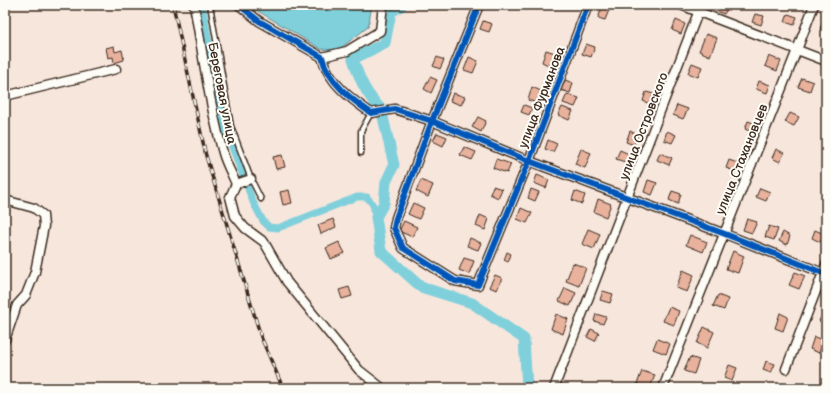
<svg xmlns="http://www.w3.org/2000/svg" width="831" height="393" viewBox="0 0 831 393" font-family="'Balsamiq Sans',sans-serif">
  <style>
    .water { fill: #80d0dc; stroke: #648e90 }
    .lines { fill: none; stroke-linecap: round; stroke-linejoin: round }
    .canal { stroke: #80d0dc; stroke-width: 7 }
    .river { stroke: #80d0dc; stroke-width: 11 }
    .building { fill: #e8b29d; stroke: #3b2a1e }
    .service-casing { stroke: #3b2a1e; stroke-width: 7 }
    .minor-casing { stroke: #3b2a1e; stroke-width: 11 }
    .service { stroke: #fdfcf7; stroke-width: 4 }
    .minor { stroke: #fdfcf7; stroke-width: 8 }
    .rail-casing { stroke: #3b2a1e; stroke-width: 3.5 }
    .rail { stroke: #fdfcf7; stroke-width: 2; stroke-dasharray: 6; stroke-linecap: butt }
    .cycleway-casing { stroke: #fdfcf7; stroke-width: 8 }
    .cycleway { stroke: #0057b8; stroke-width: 6 }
    .labels { text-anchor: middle; stroke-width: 4; stroke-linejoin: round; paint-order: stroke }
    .street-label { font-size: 13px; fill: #3b2a1e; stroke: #fdfcf7 }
  </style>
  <rect width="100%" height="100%" fill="#f7e6dc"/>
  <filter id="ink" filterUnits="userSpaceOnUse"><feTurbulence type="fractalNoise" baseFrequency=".025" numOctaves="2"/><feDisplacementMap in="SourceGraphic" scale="8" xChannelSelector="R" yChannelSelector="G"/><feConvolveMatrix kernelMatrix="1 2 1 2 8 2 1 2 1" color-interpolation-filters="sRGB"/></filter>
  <g filter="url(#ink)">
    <path class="water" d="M248,5h124l-4,22 -30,23 -17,-1z"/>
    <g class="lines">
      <path class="canal" d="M202,5l22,121 29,76 10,19 6,6 9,1 79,-31h10l6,8 3,12"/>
      <path class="river" d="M381,109c-16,-16 -21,-29 -28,-50l32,-16 6,-31 11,-7
        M383,117l11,48 -8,17 -2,21 -8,14 5,34 40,36 51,16 52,36 3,49"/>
    </g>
    <path class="building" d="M717,5l12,1 -5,8 -10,-4z
      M602,8l7,2 -4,10 -7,-2z
      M755,14l9,2 -3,9 -9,-3z
      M788,14l9,3 -3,8 -9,-3z
      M676,20l9,4 -4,10 -9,-4z
      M483,21l9,3 -3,8 -9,-3z
      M823,21l3,1v9l-6,-2z
      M706,34l11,4 -7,18 -11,-5z
      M586,44l9,3 -4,10 -9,-3z
      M114,46l1,6 7,-2 2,10 -10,3 -1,-6 -5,1 -2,-10z
      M546,50l9,3 -5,13 -8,-4z
      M769,56l12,5 -4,10 -12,-5z
      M437,57l7,3 -4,9 -7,-3z
      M469,57l9,4 -5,12 -9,-3z
      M692,63l10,4 -4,10 -10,-4z
      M430,77l7,3 -6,13 -7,-4z
      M802,78l11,4 -3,9 -12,-4z
      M565,80l8,3 -3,10 -9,-3z
      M759,81l11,4 -3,8 -11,-4z
      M532,87l9,4 -4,12 -9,-3z
      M646,92l8,2 -4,10 -7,-3z
      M453,93l12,4 -4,8 -11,-4z
      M567,94l12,4 -4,9 -12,-4z
      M524,105l8,3 -3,7 -8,-3z
      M677,105l11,4 -5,10 -10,-4z
      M562,107l11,4 -4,9 -11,-5z
      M790,113l9,4 -5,9 -9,-4z
      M478,117l8,4 -5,11 -9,-5z
      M748,121l11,4 -3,9 -11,-5z
      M630,131l8,4 -4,10 -8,-3z
      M667,131l9,4 -4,8 -8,-3z
      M437,133l10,4 -4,9 -10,-5z
      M548,140l9,4 -4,8 -8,-3z
      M464,147l12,5 -4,8 -12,-5z
      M581,149l10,4 -6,15 -10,-4z
      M776,149l8,4 -4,9 -8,-4z
      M620,150l11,5 -3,8 -12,-4z
      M660,153l12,5 -3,7 -12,-5z
      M282,155l3,12 -9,2 -3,-12z
      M496,159l15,5 -4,9 -14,-5z
      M729,160l11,4 -3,8 -11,-4z
      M537,175l12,5 -3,8 -12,-5z
      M421,180l12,5 -5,12 -12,-6z
      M648,180l9,3 -5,12 -8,-3z
      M493,186l9,3 -4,9 -8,-4z
      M760,188l10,4 -4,9 -10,-4z
      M531,189l8,3 -4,9 -7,-3z
      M289,190l3,13 -9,2 -3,-13z
      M575,191l10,4 -3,9 -10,-4z
      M672,191l9,3 -3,10 -9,-4z
      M598,199l13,5 -5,13 -12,-5z
      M413,203l11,5 -5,11 -11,-5z
      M521,208l11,5 -5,10 -10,-4z
      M480,215l9,4 -4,11 -9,-4z
      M333,219l3,8 -15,7 -3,-9z
      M747,219l10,3 -5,11 -9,-3z
      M404,221l13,6 -5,10 -13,-6z
      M769,226l9,3 -4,11 -9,-3z
      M588,229l12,5 -6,15 -12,-5z
      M815,230l9,4 -4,8 -8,-4z
      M783,232l7,4 -3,9 -8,-4z
      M690,235l17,7 -4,10 -17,-7z
      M470,238l11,5 -3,7 -11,-4z
      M339,242l6,11 -14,6 -5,-11z
      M733,251l11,5 -6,17 -12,-4z
      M507,252l4,2 -3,8 -4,-2z
      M464,258l10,3 -5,13 -10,-4z
      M573,263l13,5 -7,18 -13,-5z
      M683,270l11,5 -7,17 -11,-4z
      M795,272l10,4 -6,13 -10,-4z
      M495,275l7,3 -5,12 -8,-3z
      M349,287l3,9 -10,3 -3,-9z
      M565,288l11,5 -6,13 -11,-5z
      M603,291l10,3 -3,9 -10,-3z
      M718,295l10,4 -4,11 -11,-4z
      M669,307l10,4 -5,14 -11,-4z
      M780,313l8,4 -5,14 -8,-3z
      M823,313l3,1v9l-7,-2z
      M556,314l12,5 -5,15 -12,-5z
      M596,314l10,3 -3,7 -9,-3z
      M704,327l10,5 -7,16 -10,-5z
      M591,329l8,4 -4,8 -8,-4z
      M814,337l10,3 -5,13 -9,-4z
      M657,339l13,5 -4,10 -13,-5z
      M690,357l9,3 -5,14 -10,-3z
      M766,361l9,3 -4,9 -8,-3z
      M729,365l8,3 -5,13 -8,-3z
      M642,371l13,4 -5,13 -13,-4z"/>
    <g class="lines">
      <defs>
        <path id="service" d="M210,5l21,121 20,53 10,20
          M361,153v-22l10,-18"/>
        <path id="minor" d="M194,5c9,49 15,99 29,148 3,11 9,21 13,31
          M239,5l20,16 63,36c6,25 29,42 49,56l24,-4 37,12 97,40 196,73 98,39
          M479,5l-47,116 -36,97 -2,10 9,20 52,33 23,4 51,-124 59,-156
          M681,5l145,56
          M322,57l25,-6 33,-20 3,-26
          M5,96l111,-27
          M251,179l-15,5 -6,13 5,19 10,12 19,14 23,40 72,88 23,18
          M5,200l29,8 9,7 1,11 -9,46 -9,23 -9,10 -12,35
          M786,369l40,-104
          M554,388l147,-383
          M663,388l134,-338 17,-45"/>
      </defs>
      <use href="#service" class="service-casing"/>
      <use href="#minor" class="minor-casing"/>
      <use href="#service" class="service"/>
      <use href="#minor" class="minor"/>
      <defs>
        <path id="rail" d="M173,5l33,151 55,181 22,51"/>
      </defs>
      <use href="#rail" class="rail-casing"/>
      <use href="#rail" class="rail"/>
      <defs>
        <path id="cycleway" d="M239,5l20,16 63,36c6,25 29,42 49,56l24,-4 37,12 97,40 196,73 98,39
          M479,5l-47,116 -36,97 -2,10 9,20 52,33 23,4 51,-124 59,-156"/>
      </defs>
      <use href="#cycleway" class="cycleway-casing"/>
      <use href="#cycleway" class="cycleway"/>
    </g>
  </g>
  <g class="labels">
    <g class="street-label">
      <text transform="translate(223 93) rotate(79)" y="5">Береговая улица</text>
      <text transform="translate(541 97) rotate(-69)" y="5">улица Фурманова</text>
      <text transform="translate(643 126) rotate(-69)" y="5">улица Островского</text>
      <text transform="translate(741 159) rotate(-68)" y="5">улица Стахановцев</text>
    </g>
  </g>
  <rect width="831" height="393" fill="none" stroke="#fdfcf7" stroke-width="20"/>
  <rect x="10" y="10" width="811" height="373" fill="none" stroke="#3b2a1e" stroke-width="1.5" filter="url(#ink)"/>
</svg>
